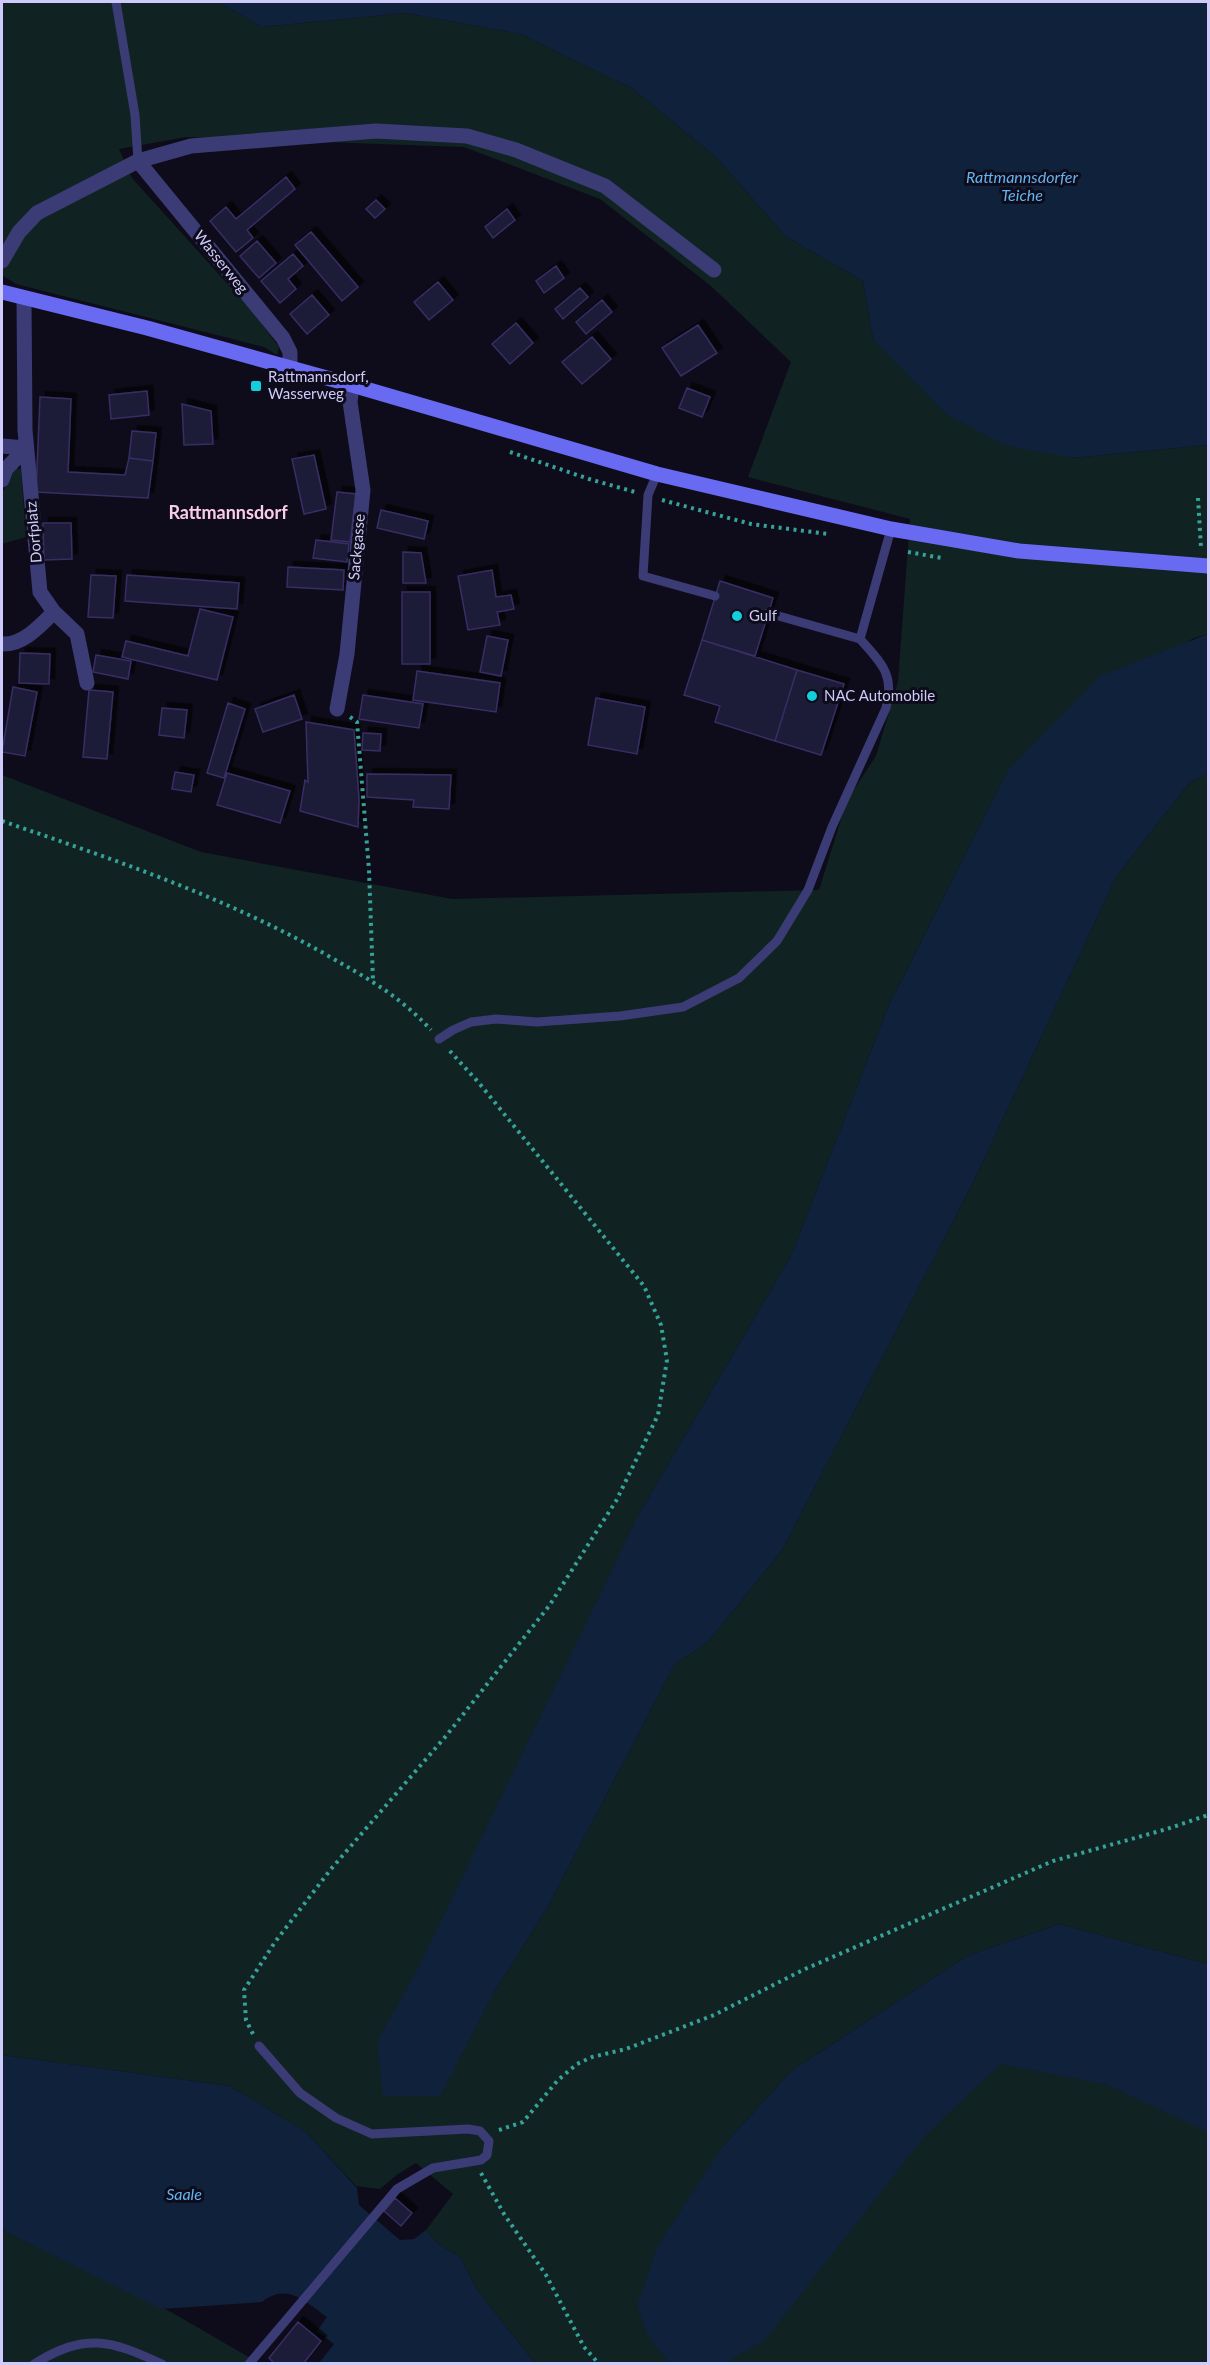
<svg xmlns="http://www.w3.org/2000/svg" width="1210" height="2365" viewBox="0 0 1210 2365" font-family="Lato,sans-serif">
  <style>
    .green { fill: #102322 }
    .water { fill: #0f213b }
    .building { fill: #1f1a39; stroke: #372e63; stroke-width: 1.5; filter: url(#shadow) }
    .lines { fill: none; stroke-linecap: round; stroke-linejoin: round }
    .path { stroke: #36a298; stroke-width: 4; stroke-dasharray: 3 4.5; stroke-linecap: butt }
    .service { stroke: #3b3b75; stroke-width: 9 }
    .minor { stroke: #3b3b75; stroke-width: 15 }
    .secondary { stroke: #696af2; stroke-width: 15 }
    .poi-dot { fill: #13cfdd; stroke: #0e0c1a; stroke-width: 2 }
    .labels { text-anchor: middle; stroke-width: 6; stroke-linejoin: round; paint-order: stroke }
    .street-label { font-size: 15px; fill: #cecafa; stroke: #0e0c1a }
    .poi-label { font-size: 15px; fill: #cecafa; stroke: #0e0c1a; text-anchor: start }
    .water-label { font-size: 16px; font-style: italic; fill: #61b3f1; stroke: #0e0c1a }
    .quarter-label { font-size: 18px; font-weight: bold; fill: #facceb; stroke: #0e0c1a }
  </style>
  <defs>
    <filter id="shadow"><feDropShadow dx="5.5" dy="-5.5" stdDeviation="0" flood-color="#0009"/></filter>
  </defs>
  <rect width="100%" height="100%" fill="#0e0c1a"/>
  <path class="green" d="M2,2h216l44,25 143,-14 116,21 112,55 84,69 68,78 78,45 10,58 199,119 136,-13v189l-16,5 -184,131 -119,235 -98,251 -151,256 -147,482 53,-84 129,-246 33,-22 74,-92 190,-365 144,-308 74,-95 18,-8v1190l-149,-40 -92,32 -176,115 -68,75 267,-94 115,32 103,38v241h-673l-57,-72 -18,-34 -24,-15 -10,-12 27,-36 -37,-31 -18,11 -18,15 -24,-3 -50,-54 -76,-46 -228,-31v-1280l199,77 251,47 367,-9 28,-90 29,-44 22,-74 12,-163 -162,-42 43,-115 -80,-76 -111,-87 -136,-52 -278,-10 -67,12 13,29 120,133 27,36 -2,8 -13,-8 -248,-63 -14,-9z
    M12,467l9,2 5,68 -24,7v-50z
    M2,2230l169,82 88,51h-257z"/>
  <path class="water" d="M218,2h990v443l-136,13 -68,-13 -58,-31 -73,-75 -10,-58 -78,-45 -68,-78 -84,-69 -112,-55 -116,-21 -143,14z
    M1208,634v140l-18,8 -74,95 -144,308 -190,365 -74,92 -33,22 -129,246 -53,84 -53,102h-57l-6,-54 42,-76 221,-454 151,-256 98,-251 119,-235 92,-94z
    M1059,1924l149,40v168l-103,-48 -105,-20 -76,73 -159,203 -40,23h-56l-21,-27 -11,-30 20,-59 66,-101 68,-75 176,-115z
    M2,2055l228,31 76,46 51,56 2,17 41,35 14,-1 12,-9 10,12 24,15 18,34 57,72h-216l15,-19 -17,-13 10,-14c-22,-15 -39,-35 -65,-15l-101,7 -159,-79z"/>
  <path class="building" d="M286,177l9,12 -48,41 6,8 -17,14 -26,-31 16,-14 10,12z
    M376,200l9,9 -10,9 -9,-9z
    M507,209l8,11 -22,18 -8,-11z
    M311,232l47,55 -16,14 -47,-56z
    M257,241l19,22 -17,15 -19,-22z
    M293,254l10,12 -15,13 8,10 -16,14 -19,-22z
    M556,266l8,12 -20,15 -8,-12z
    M438,282l15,18 -24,20 -15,-18z
    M580,288l8,9 -25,22 -8,-10z
    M312,295l17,20 -22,19 -17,-20z
    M602,300l10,12 -26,22 -10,-12z
    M516,323l17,20 -23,21 -18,-20z
    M698,325l19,28 -36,23 -19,-28z
    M592,337l19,22 -29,25 -20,-22z
    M687,388l23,9 -8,20 -23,-9z
    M147,391l2,24 -38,4 -2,-24z
    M40,397l31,2 -3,73 57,3 4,-17 24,3 -5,37 -112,-6z
    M182,404l29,7 2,33 -29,1z
    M132,431l24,2 -3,28 -24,-3z
    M314,455l12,54 -22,5 -12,-55z
    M337,492l19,2 -6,48 -19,-2z
    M381,510l47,11 -4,18 -47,-11z
    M43,523h28l1,36 -28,1z
    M316,540l33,4 -2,18 -34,-4z
    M403,552l18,1 5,30h-23z
    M288,567l56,3 -1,20 -56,-3z
    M492,570l4,27 15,-2 3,14 -17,3 3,13 -32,5 -10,-54z
    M91,575l25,1 -3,42 -25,-1z
    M127,575l112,8 -2,26 -112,-8z
    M720,581l53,17 -18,58 -53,-16z
    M402,592h28v72h-28z
    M200,609l33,8 -16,63 -95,-23 4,-16 62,15z
    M487,636l21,4 -7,36 -21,-4z
    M702,640l95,30 -22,71 -60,-19 5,-16 -36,-11z
    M20,653l30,1 -1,30 -30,-1z
    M96,655l35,6 -3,18 -35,-7z
    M797,670l47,14 -23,71 -46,-14z
    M417,671l83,12 -4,29 -83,-12z
    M13,687l24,5 -12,64 -23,-4z
    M89,690l24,2 -6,67 -24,-2z
    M294,695l8,24 -39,13 -8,-23z
    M363,695l60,9 -4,24 -60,-9z
    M596,698l49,9 -8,47 -49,-9z
    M228,703l17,6 -21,69 -17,-5z
    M162,708l25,2 -3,28 -25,-3z
    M306,722l48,8 5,69 -1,28 -58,-16 5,-31 3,2z
    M363,733l18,1 -1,17 -18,-1z
    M175,772l19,3 -3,17 -19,-3z
    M227,773l63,18 -10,32 -63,-18z
    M367,774l84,1 -2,34 -36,-2 1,-7 -47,-3z
    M395,2198l17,15 -11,13 -17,-15z
    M298,2322l23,19 -18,23h-28l-6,-6z"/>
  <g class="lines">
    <path class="path" d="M510,452l79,27 46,13
      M1198,498l3,50
      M662,500l89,24 77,10
      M908,552l34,6
      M350,717l7,5 12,148 4,111
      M2,821c110,38 221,75 323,133 40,23 74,41 106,76
      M253,2034l-7,-14 -2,-30 31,-48 56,-73 115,-133 103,-130 67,-105 42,-86 9,-55 -6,-35 -17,-39 -165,-203 -31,-34
      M499,2130l24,-8 35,-42 19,-16 15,-7 34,-8 88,-34 91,-46 248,-108 114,-32 41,-14
      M481,2173l23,41 42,61 38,72 15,17"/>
    <path class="service" d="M116,2l19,113 3,46
      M657,474l-9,21 -5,81 72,20
      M768,613l92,26
      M860,639l31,-110
      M439,1039l14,-9 18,-8 25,-3 41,3 83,-6 63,-9 56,-29 38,-37 31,-51 24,-63 54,-119c9,-34 -5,-45 -26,-69
      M34,2364c52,-32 76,-24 128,0
      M249,2364l148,-175 36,-21 48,-8 6,-5 2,-14 -9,-10 -12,-2 -96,5 -36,-16 -36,-25 -41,-47"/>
    <path class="minor" d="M138,161l145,177 7,14v16
      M2,261l17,-29 18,-19 101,-52 53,-15 185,-15 91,5 49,14 89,36 109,84
      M24,298l1,132 15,162 14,20 23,22 10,49
      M2,446l24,2
      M2,480l4,-11 20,-21
      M2,644c21,1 38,-18 52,-32
      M337,709l10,-55 16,-164 -13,-88 2,-17"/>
    <path class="secondary" d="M2,292l145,36 205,57 305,89 234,55 128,22 189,15"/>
  </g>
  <g class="poi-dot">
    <rect x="250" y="380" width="12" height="12" rx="3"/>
    <circle cx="737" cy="616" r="6"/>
    <circle cx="812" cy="696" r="6"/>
  </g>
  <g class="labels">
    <g class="street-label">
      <text transform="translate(221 262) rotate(51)" y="5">Wasserweg</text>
      <text transform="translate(34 532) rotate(-95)" y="5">Dorfplatz</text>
      <text transform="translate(357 547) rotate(-85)" y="5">Sackgasse</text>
    </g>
    <g class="poi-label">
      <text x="268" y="382">Rattmannsdorf,<tspan x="268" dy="17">Wasserweg</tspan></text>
      <text x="749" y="621">Gulf</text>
      <text x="824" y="701">NAC Automobile</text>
    </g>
    <g class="water-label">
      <text x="1022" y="183">Rattmannsdorfer<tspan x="1022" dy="18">Teiche</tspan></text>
      <text x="184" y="2200">Saale</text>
    </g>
    <g class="quarter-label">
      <text x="228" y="519">Rattmannsdorf</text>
    </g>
  </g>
  <rect width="1210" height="2365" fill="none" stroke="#cecafa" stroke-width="6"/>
</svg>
